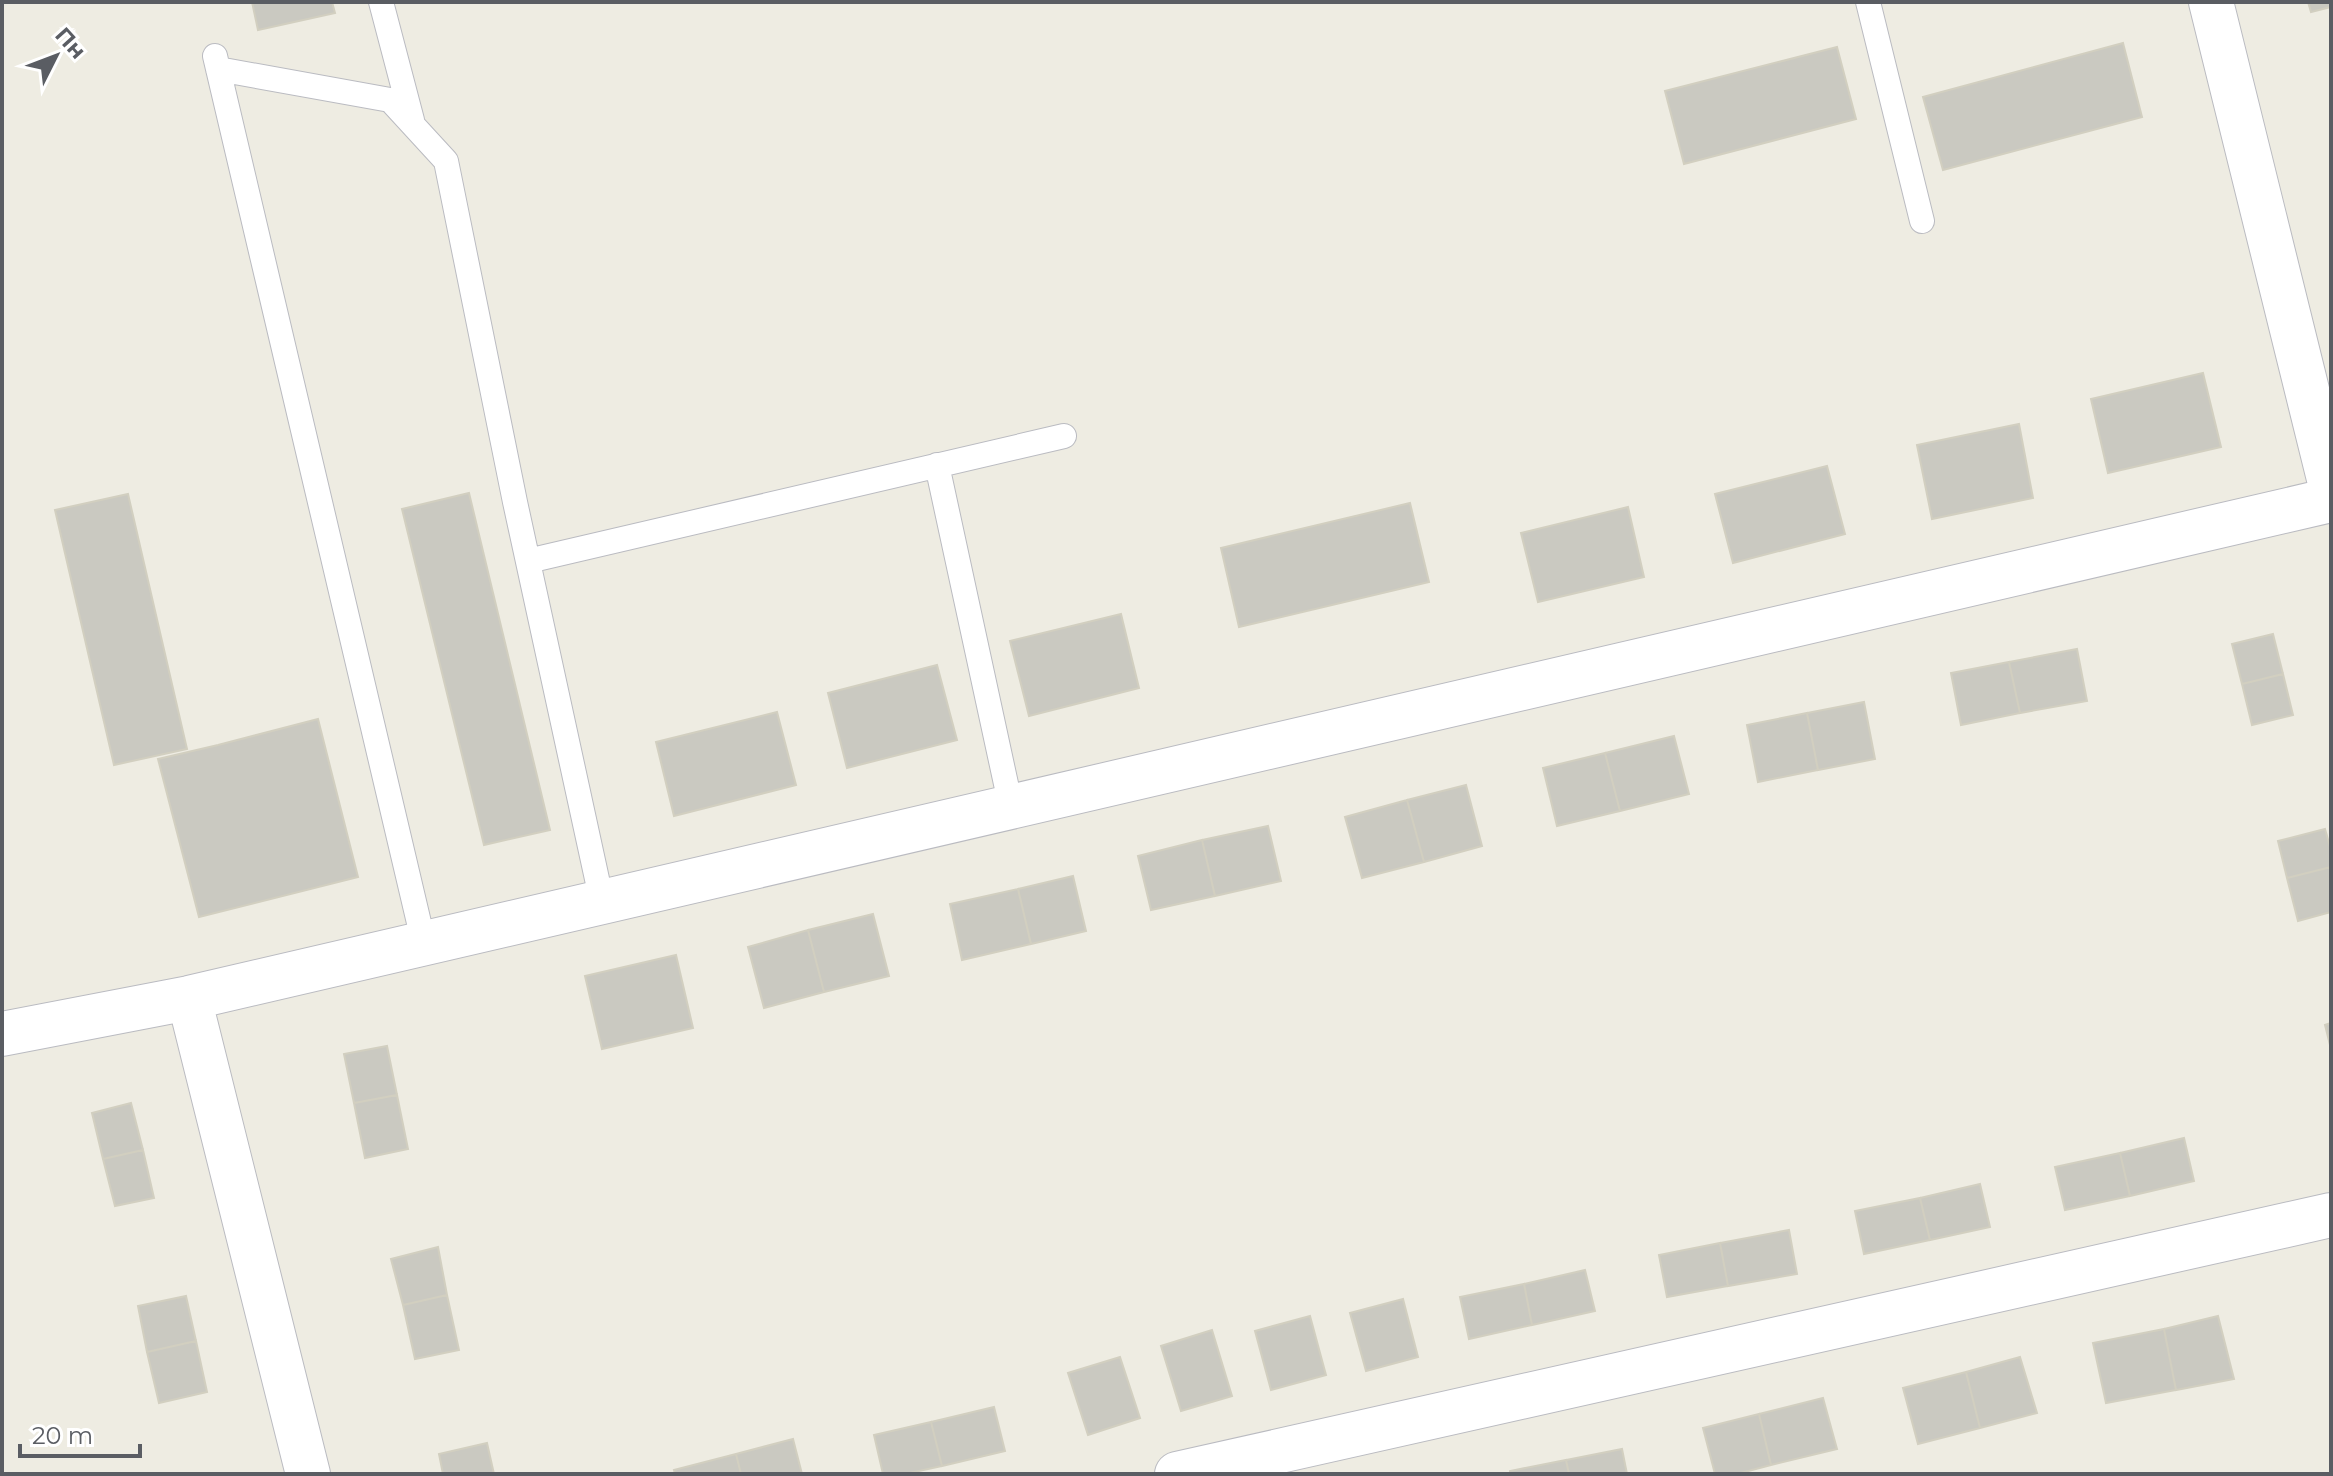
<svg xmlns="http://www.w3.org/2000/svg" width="2333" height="1476" viewBox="0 0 2333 1476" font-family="Montserrat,sans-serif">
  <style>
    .building { fill: #cac9c1; stroke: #d2cfc0; stroke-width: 2 }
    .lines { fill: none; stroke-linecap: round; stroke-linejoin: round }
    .service-casing { stroke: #babbc1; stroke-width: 26 }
    .minor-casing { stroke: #babbc1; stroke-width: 46 }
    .service { stroke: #fff; stroke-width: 24 }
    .minor { stroke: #fff; stroke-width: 44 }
  </style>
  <rect width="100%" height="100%" fill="#eeece2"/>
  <path class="building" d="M252,2h80l3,11 -77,17z
    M2308,2h23v5l-20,5z
    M2123,43l19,74 -199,53 -20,-73z
    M1837,47l19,72 -172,45 -19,-73z
    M2203,373l18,74 -113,26 -17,-74z
    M2019,424l14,74 -101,21 -15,-74z
    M1827,466l18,68 -112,29 -18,-69z
    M469,493l81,337 -66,15 -82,-336z
    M128,494l59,255 -73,16 -59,-255z
    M1410,503l19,79 -190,45 -18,-79z
    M1628,507l16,70 -106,25 -17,-69z
    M1121,614l18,74 -110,28 -19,-75z
    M2273,634l10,40 -41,10 -10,-40z
    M2077,649l10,52 -67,12 -11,-51z
    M2009,662l11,51 -59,12 -10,-52z
    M937,665l20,75 -110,28 -19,-75z
    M2283,674l10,41 -41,10 -10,-41z
    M1864,702l11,57 -57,11 -11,-57z
    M777,712l19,73 -122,31 -18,-74z
    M1807,713l11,57 -60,12 -11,-57z
    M318,719l40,158 -159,40 -41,-158 60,-14z
    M1674,736l15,58 -69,17 -15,-58z
    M1605,753l15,58 -63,15 -14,-58z
    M1466,785l16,61 -58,16 -17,-62z
    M1407,800l17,62 -62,16 -17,-61z
    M1268,826l13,55 -66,15 -13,-56z
    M2325,829l6,21v17l-44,11 -9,-37z
    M1202,840l13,56 -64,14 -13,-54z
    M2331,867v45l-33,9 -11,-43z
    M1073,876l13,55 -55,13 -13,-55z
    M1018,889l13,55 -69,16 -12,-56z
    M873,914l16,62 -65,16 -16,-62z
    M808,930l16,62 -60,16 -16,-61z
    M676,955l17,73 -91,21 -17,-73z
    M2331,1023v26l-6,-24z
    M387,1046l10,49 -43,8 -10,-49z
    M397,1095l11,54 -43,9 -11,-55z
    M131,1103l12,47 -40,9 -11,-46z
    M2184,1138l10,43 -64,15 -10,-43z
    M143,1150l11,48 -39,8 -12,-47z
    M2120,1153l10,43 -65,14 -10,-43z
    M1980,1184l10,43 -60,13 -10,-42z
    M1920,1198l10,42 -66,14 -9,-43z
    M1789,1230l8,44 -69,12 -8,-43z
    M1720,1243l8,43 -61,11 -8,-42z
    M438,1247l9,48 -44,10 -12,-46z
    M1585,1270l10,41 -63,14 -8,-41z
    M1524,1284l8,41 -63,14 -9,-42z
    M447,1295l12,55 -44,9 -12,-54z
    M186,1296l10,45 -49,11 -9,-46z
    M1403,1299l15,58 -52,14 -16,-58z
    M1310,1316l16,59 -55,15 -16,-59z
    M2218,1316l16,63 -58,11 -12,-61z
    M2164,1329l12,61 -70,13 -13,-60z
    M1212,1330l20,66 -51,15 -20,-65z
    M196,1341l11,51 -48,11 -12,-51z
    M1120,1357l20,61 -52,17 -20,-62z
    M2020,1357l17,56 -57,15 -14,-56z
    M1966,1372l14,56 -62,16 -15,-56z
    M1823,1398l14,51 -66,16 -12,-51z
    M994,1407l11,44 -63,15 -11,-44z
    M1759,1414l12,51 -34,9h-22l-12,-46z
    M931,1422l11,44 -37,8h-22l-9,-39z
    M793,1439l9,35h-61l-5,-20z
    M487,1443l7,31h-51l-4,-20z
    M1622,1449l5,25h-58l-3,-14z
    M736,1454l5,20h-66l-1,-4z
    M1566,1460l3,14h-59v-3z"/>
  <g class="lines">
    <defs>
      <path id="service" d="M381,2l31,118
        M1868,2l54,219
        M215,56l209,888
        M218,69l172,31 56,61 69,341 87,400
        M937,465l74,342
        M528,561l536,-125"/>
      <path id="minor" d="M2211,2l120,485
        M189,998l119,476
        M2,1034l187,-36 2142,-498
        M1177,1474l1154,-259"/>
    </defs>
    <use href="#service" class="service-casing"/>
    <use href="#minor" class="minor-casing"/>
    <use href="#service" class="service"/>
    <use href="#minor" class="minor"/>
  </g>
  <rect width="2333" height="1476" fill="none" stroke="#5a5d63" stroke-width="8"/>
  <g transform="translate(56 56) rotate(48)" stroke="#ffffff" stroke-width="6" paint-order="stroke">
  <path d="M0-6L14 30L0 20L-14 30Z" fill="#5a5d63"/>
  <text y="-12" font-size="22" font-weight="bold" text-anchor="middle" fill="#5a5d63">Пн</text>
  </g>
  <path d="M20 1444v12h120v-12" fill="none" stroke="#5a5d63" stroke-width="4"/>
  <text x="32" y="1444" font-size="24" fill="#5a5d63" stroke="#ffffff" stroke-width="6" paint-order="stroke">20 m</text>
</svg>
